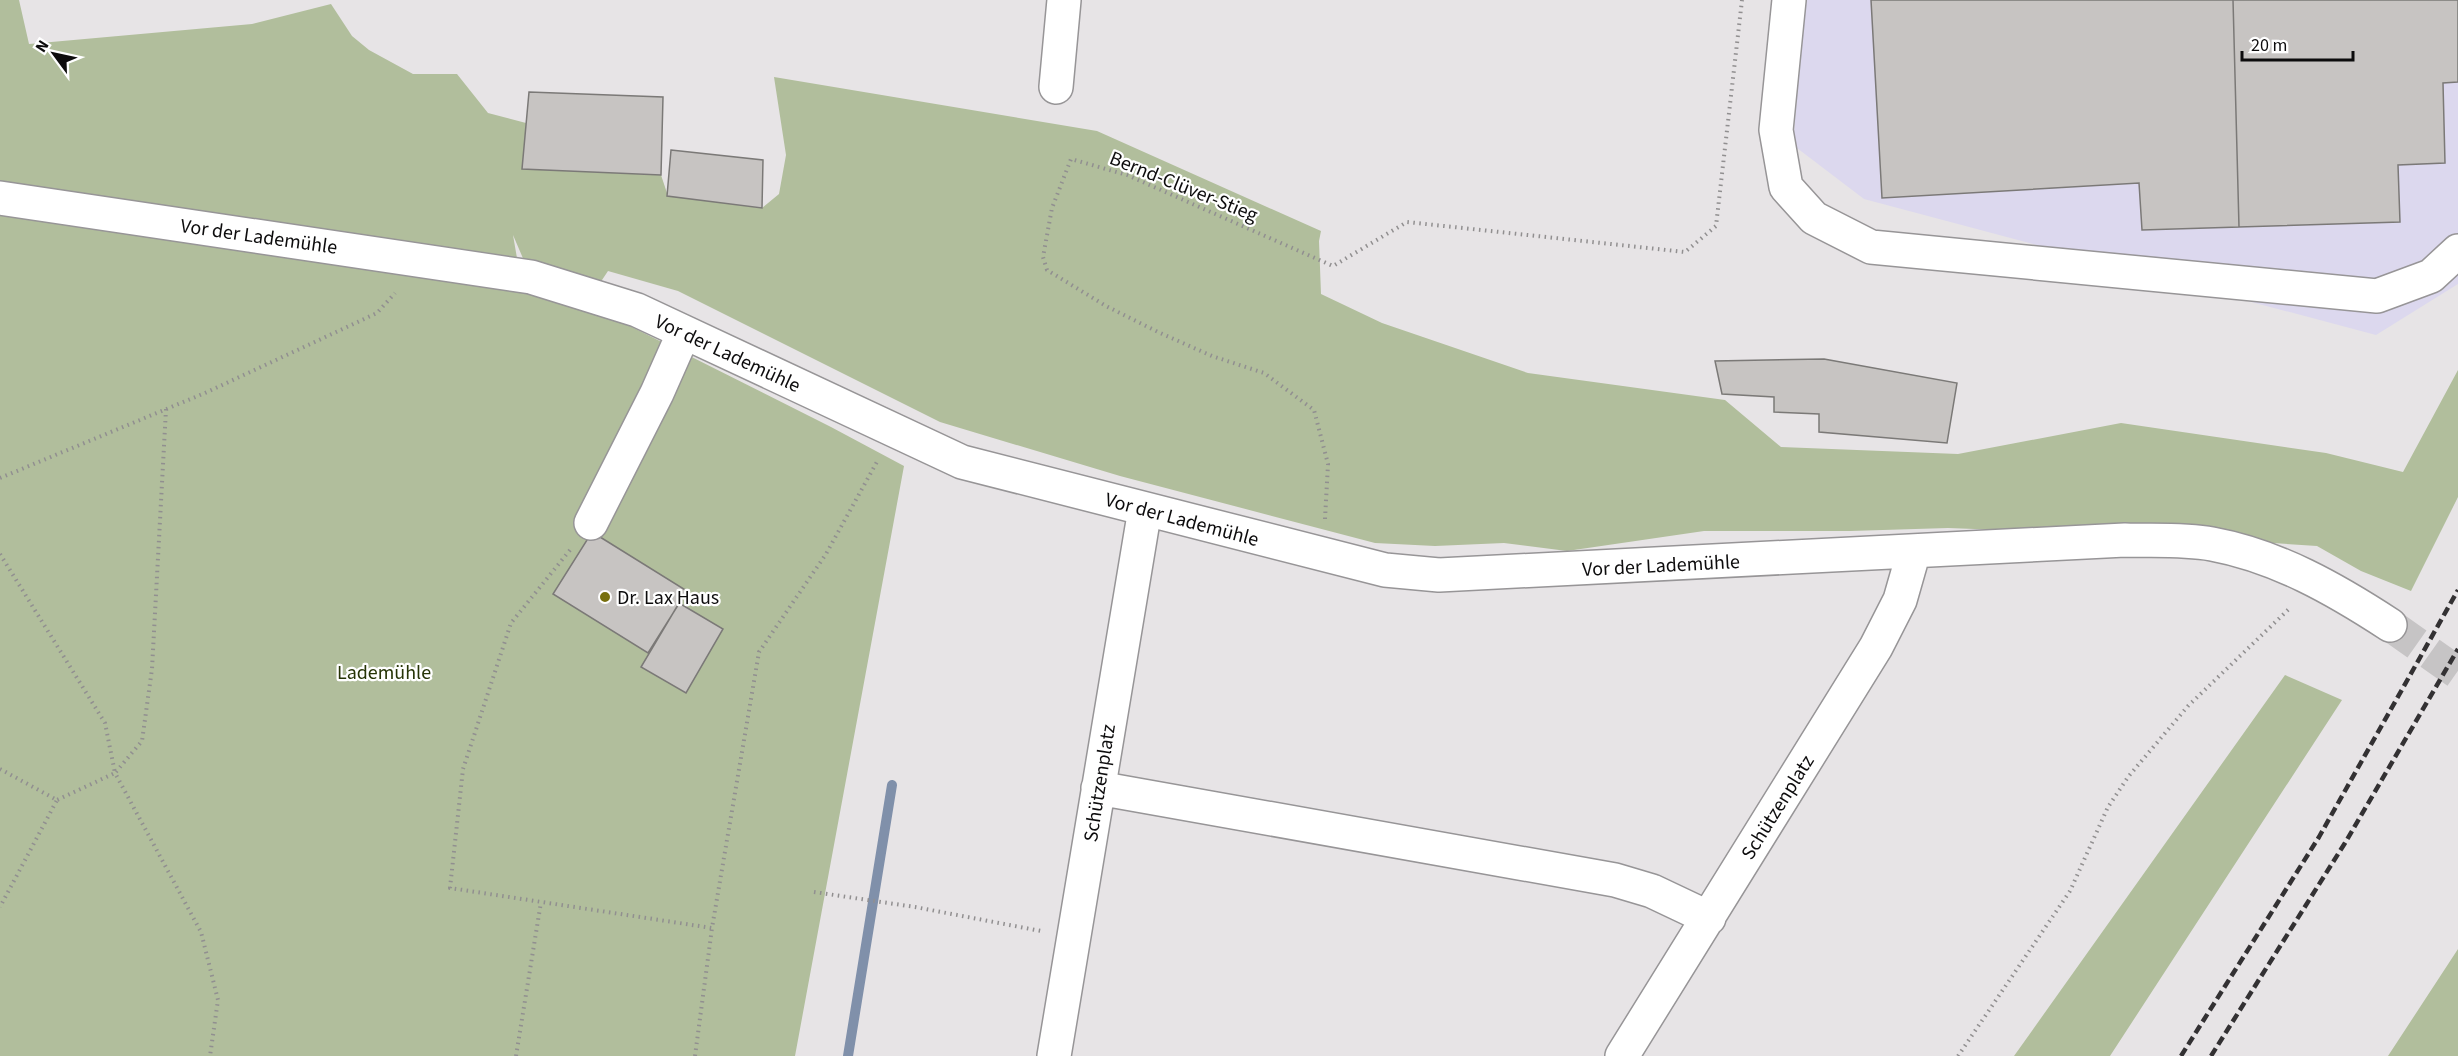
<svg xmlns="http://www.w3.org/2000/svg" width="2458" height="1056" viewBox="0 0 2458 1056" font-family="'Source Sans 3',sans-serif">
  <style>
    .commercial { fill: #dcd8ee }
    .green { fill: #b1be9c; fill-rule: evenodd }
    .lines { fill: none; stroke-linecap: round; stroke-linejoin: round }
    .stream { stroke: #8090aa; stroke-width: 10 }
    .building { fill: #c7c4c2; stroke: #7b7977; stroke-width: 1.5 }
    .minor-tunnel { stroke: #c6c4c5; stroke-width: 33; stroke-dasharray: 33 16; stroke-linecap: butt }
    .minor-casing { stroke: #979597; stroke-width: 36 }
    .path { stroke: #918f90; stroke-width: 4; stroke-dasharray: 1.5 4.5; stroke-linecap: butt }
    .minor { stroke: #fff; stroke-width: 33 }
    .rail { stroke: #333133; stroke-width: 4.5; stroke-dasharray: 9 4.5; stroke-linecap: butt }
    .poi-dot { fill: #776f0e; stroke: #fff; stroke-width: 2 }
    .labels { text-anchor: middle; stroke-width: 4.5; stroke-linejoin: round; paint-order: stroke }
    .street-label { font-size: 20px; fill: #0d0c0d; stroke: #fff }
    .poi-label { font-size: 20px; fill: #0d0c0d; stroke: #fff; text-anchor: start }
    .park-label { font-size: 20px; fill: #263406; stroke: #fff }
  </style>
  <rect width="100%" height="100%" fill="#e7e4e6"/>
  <path class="commercial" d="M1805,0h653v284l-82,51 -512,-136 -71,-54z"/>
  <path class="green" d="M0,0h19l10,44 223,-20 79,-20 21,32 17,14 44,24h44l31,39 38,10 -3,46 138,6 7,21 94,12 17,-14 7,-39 -12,-78 323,54 224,100 -2,10 2,53 61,29 146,50 197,27 56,47 177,7 163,-31 205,30 77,19 55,-102v127l-47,94 -50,-20 -44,-25 -149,-10 -220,-8 -98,3h-146l-137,20 -63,-8 -69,3 -60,-3 -255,-67 -180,-54 -262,-131 -70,-20 -22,33 245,123 73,39 -109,590h-795zM513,235l18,42 -9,10z
    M2285,675l57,25 -232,356h-96z
    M2458,949v107h-70z"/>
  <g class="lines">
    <path class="stream" d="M848,1056l44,-271"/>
  </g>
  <path class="building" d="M1871,0h362l6,227 -97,3 -3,-47 -257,15z
    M2233,0h225v82l-15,1 2,80 -47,2 2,57 -161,5z
    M529,92l134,5 -2,78 -139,-6z
    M671,150l92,10 -1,48 -95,-12z
    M1824,359l133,24 -10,60 -128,-11v-18l-45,-2v-15l-52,-3 -7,-33z
    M592,532l95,59 -39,62 -95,-59z
    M679,603l44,26 -37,64 -45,-26z"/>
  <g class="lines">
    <path class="minor-tunnel" d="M2390,625l68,48"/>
    <defs>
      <path id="minor" d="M1789,0l-13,130 10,57 28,31 57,29 506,49 54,-20 27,-25
        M1056,87l8,-87
        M0,198l531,79 106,33 325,152 423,108 54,5 686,-35c29,1 58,-1 87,4 65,12 123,45 178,81
        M591,523l66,-130 27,-61
        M1098,788l517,92 37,11 57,27
        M1054,1056l91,-547
        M1622,1056l254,-409 24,-47 14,-49"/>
    </defs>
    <use href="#minor" class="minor-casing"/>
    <path class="path" d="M166,409l-14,260 -10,72 -27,32 86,159 17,68 -8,56
      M0,478l205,-85 172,-80 18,-20
      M1325,519l3,-55 -14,-54 -50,-37 -52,-17 -54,-24 -52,-26 -59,-36 -4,-13 9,-49 19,-49 56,16 206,91 74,-44 278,30 31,-26 26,-226
      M570,550l-59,73 -48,146 -13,119 262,40 47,-276 67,-98 52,-94
      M0,554l105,169 10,50 -58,27
      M0,769l57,31 -57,107
      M814,892l101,15 126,24
      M516,1056l25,-154
      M695,1056l17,-128
      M1958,1056l112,-165 38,-84 20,-30 60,-71 103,-99"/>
    <use href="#minor" class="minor"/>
    <path class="rail" d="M2181,1056l138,-219 139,-247
      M2211,1056l134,-213 113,-194"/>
  </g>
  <circle class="poi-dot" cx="605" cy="597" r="6"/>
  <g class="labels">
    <g class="street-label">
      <text transform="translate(1184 186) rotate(22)" y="7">Bernd-Clüver-Stieg</text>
      <text transform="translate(259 236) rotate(8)" y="7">Vor der Lademühle</text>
      <text transform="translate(728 353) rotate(25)" y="7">Vor der Lademühle</text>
      <text transform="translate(1182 519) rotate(15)" y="7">Vor der Lademühle</text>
      <text transform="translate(1661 565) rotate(-3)" y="7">Vor der Lademühle</text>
      <text transform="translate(1099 783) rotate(-81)" y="7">Schützenplatz</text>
      <text transform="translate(1777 807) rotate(-58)" y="7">Schützenplatz</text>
    </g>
    <g class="poi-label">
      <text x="617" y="604">Dr. Lax Haus</text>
    </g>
    <g class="park-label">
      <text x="384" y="679">Lademühle</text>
    </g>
  </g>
  <g transform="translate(54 54) rotate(303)" stroke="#ffffff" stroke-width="4.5" paint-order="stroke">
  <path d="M0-4.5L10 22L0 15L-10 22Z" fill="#0d0c0d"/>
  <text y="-9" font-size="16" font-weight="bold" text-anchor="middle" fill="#0d0c0d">N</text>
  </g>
  <path d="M2242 51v9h111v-9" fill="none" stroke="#0d0c0d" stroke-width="3"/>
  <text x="2251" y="51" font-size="18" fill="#0d0c0d" stroke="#ffffff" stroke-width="4.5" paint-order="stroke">20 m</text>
</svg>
